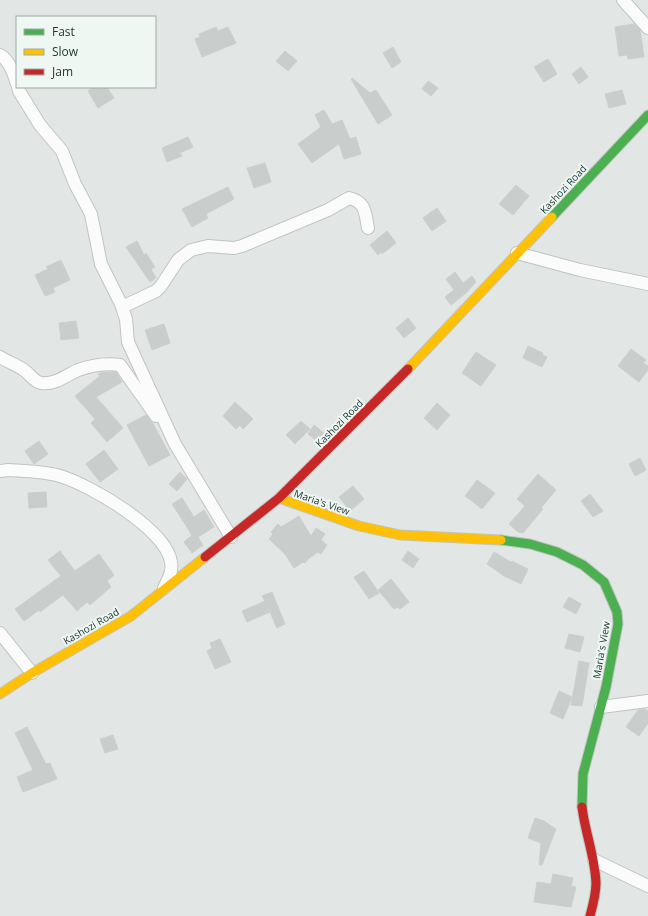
<svg xmlns="http://www.w3.org/2000/svg" width="648" height="916" viewBox="0 0 648 916" font-family="'Open Sans',sans-serif">
  <style>
    .building { fill: #c9cecc; stroke: #cbd0ce }
    .lines { fill: none; stroke-linecap: round; stroke-linejoin: round }
    .street-casing { stroke: #bfc4c2; stroke-width: 14 }
    .fast-casing { stroke: #bec5c2; stroke-width: 11 }
    .slow-casing { stroke: #bec5c2; stroke-width: 11 }
    .jam-casing { stroke: #bec5c2; stroke-width: 11 }
    .street { stroke: #fbfbfb; stroke-width: 12 }
    .fast { stroke: #4caf50; stroke-width: 9 }
    .slow { stroke: #ffc107; stroke-width: 9 }
    .jam { stroke: #c62828; stroke-width: 9 }
    .labels { text-anchor: middle; stroke-width: 4; stroke-linejoin: round; paint-order: stroke }
    .street-label { font-size: 10px; fill: #203a32; stroke: #eff7f3 }
  </style>
  <rect width="100%" height="100%" fill="#e2e7e5"/>
  <path class="building" d="M634,24l6,6 4,27 -16,2 -1,-4 -8,1 -4,-29z
    M216,27l2,4 10,-4 8,16 -34,14 -7,-18 5,-2 -1,-3z
    M393,47l8,15 -9,6 -9,-15z
    M285,51l12,10 -9,10 -12,-10z
    M548,59l9,15 -13,8 -10,-15z
    M581,67l7,10 -9,7 -7,-10z
    M352,78l18,15 6,-3 16,25 -14,9 -27,-45z
    M428,81l10,7 -7,8 -9,-7z
    M93,87h14l7,11 -16,10 -10,-17z
    M622,90l4,14 -17,4 -4,-14z
    M324,110l8,14 10,-4 8,19 6,-2 5,17 -17,5 -5,-15 -27,19 -14,-19 23,-17 -6,-12z
    M188,137l5,10 -13,6 2,3 -15,6 -5,-14z
    M265,163l6,19 -17,6 -7,-20z
    M516,185l13,11 -16,19 -14,-11z
    M228,187l6,12 -28,15 2,4 -16,9 -10,-18z
    M437,208l9,13 -14,10 -9,-13z
    M387,231l9,12 -14,11 -1,-2 -3,3 -8,-10z
    M137,241l7,14 2,-2 9,14 -4,2 5,9 -6,4 -24,-35z
    M61,260l9,20 -17,8 2,4 -10,4 -10,-21 13,-6 -2,-2z
    M455,272l8,11 9,-7 4,6 -10,11 -15,12 -6,-8 9,-7 -8,-11z
    M408,318l8,10 -12,10 -8,-10z
    M76,321l3,17 -18,2 -2,-17z
    M164,324l6,19 -18,7 -7,-20z
    M528,346l15,7 -1,2 5,2 -5,10 -19,-9z
    M631,349l15,11 -3,3 5,3v4l-9,12 -21,-16z
    M476,352l20,13 -15,21 -19,-13z
    M103,372h13l6,10 -26,15 27,31 -16,14 -16,-19 4,-4 -20,-23 25,-20 -2,-2z
    M235,402l18,17 -10,10 -3,-4 -4,4 -13,-13z
    M437,403l13,12 -13,15 -13,-12z
    M146,415l6,7 18,33 -21,11 -22,-41z
    M301,421l9,8 -15,15 -9,-9z
    M314,425l10,8 -6,9 -10,-8z
    M39,441l9,13 -14,10 -9,-13z
    M104,450l14,19 -18,13 -14,-18z
    M640,458l6,12 -11,6 -6,-12z
    M180,472l7,7 -10,12 -8,-7z
    M538,474l18,16 -15,18 2,1 -20,24 -5,-1 -9,-8 16,-18 -8,-7z
    M477,480l18,13 -13,16 -17,-13z
    M353,486l11,13 -14,12 -11,-14z
    M46,492l1,15 -18,1 -1,-15z
    M590,494l13,17 -10,6 -12,-16z
    M182,498l12,19 10,-7 10,17 -16,10 5,8 -11,8 -8,-11 8,-7 -20,-31z
    M299,516l12,20 5,-8 9,6 -4,6 6,5 -6,9 -3,-2 -10,7 -3,4 -2,-1 -9,6 -9,-14 -16,-15 4,-5 -2,-2 7,-8 3,3z
    M60,551l15,20 24,-17 15,21 -7,6 4,6 -21,18 -3,-3 -10,9 -14,-16 -23,17 -1,-2 -15,11 -9,-12 46,-33 -13,-16z
    M408,551l11,8 -6,9 -11,-8z
    M494,552l17,10 1,-1 16,8 -7,15 -17,-8 -17,-12z
    M364,571l15,22 -10,6 -15,-22z
    M391,579l18,23 -9,7 -3,-2 -3,2 -16,-19z
    M272,592l13,32 -8,4 -7,-16 -23,10 -5,-11 23,-10 -3,-5z
    M569,597l12,7 -5,10 -13,-7z
    M569,634l15,3 -4,15 -15,-4z
    M220,639l11,23 -16,7 -8,-18 5,-3 -2,-5z
    M579,661l10,2 -7,43 -11,-1z
    M559,691l13,6 -9,22 -13,-6z
    M645,709l3,2v12l-9,13 -13,-9 12,-17z
    M27,727l19,37 4,-1 7,16 -34,13 -6,-15 16,-7 -18,-37z
    M113,735l5,14 -13,4 -5,-14z
    M535,818l9,3 12,8 -14,36h-3l2,-22 -13,-5z
    M553,874l20,4 -2,8 5,1 -5,20 -37,-5 3,-20 14,2z"/>
  <g class="lines">
    <defs>
      <path id="street" d="M623,0l25,28
        M0,55c10,6 14,19 17,29
        M18,87l1,4 21,34 22,26 13,33 16,30 10,50 20,40 5,15 2,23 47,102 56,93
        M517,253l63,17 68,14
        M122,307l34,-16 5,-5 17,-26 13,-10 17,-4 26,2 8,-2 86,-36 21,-12c17,4 16,15 19,30
        M0,357c8,5 17,8 24,13 6,4 10,12 17,13 14,2 26,-8 37,-13 15,-5 27,-7 42,-5l36,51
        M0,471l8,-1c17,1 36,1 52,6 30,9 106,53 111,86 2,10 -3,17 -7,26
        M0,633l32,40
        M601,707l47,-6
        M594,860l54,26"/>
      <path id="fast" d="M552,217l96,-102
        M501,540l29,4 27,8 26,13 21,17 13,30 1,12 -12,63 -23,87 -1,33"/>
      <path id="slow" d="M408,369l144,-152
        M279,498l80,28 41,9 101,5
        M0,694l32,-21 99,-57 74,-59"/>
      <path id="jam" d="M205,557l74,-59 129,-129
        M582,807c3,25 13,50 14,76 0,11 -3,22 -6,33"/>
    </defs>
    <use href="#street" class="street-casing"/>
    <use href="#fast" class="fast-casing"/>
    <use href="#slow" class="slow-casing"/>
    <use href="#jam" class="jam-casing"/>
    <use href="#street" class="street"/>
    <use href="#fast" class="fast"/>
    <use href="#slow" class="slow"/>
    <use href="#jam" class="jam"/>
  </g>
  <g class="labels">
    <g class="street-label">
      <text transform="translate(563 189) rotate(-47)" y="4">Kashozi Road</text>
      <text transform="translate(339 423) rotate(-45)" y="4">Kashozi Road</text>
      <text transform="translate(322 502) rotate(19)" y="4">Maria's View</text>
      <text transform="translate(91 626) rotate(-30)" y="4">Kashozi Road</text>
      <text transform="translate(601 650) rotate(-80)" y="4">Maria's View</text>
    </g>
  </g>
  <rect x="16" y="16" width="140" height="72" fill="#eff7f3" stroke="#9caba6"/>
  <rect x="24" y="29" width="20" height="6" fill="#4caf50" stroke="#9caba6"/>
  <text x="52" y="36" font-size="12" fill="#203a32">Fast</text>
  <rect x="24" y="49" width="20" height="6" fill="#ffc107" stroke="#9caba6"/>
  <text x="52" y="56" font-size="12" fill="#203a32">Slow</text>
  <rect x="24" y="69" width="20" height="6" fill="#c62828" stroke="#9caba6"/>
  <text x="52" y="76" font-size="12" fill="#203a32">Jam</text>
</svg>
